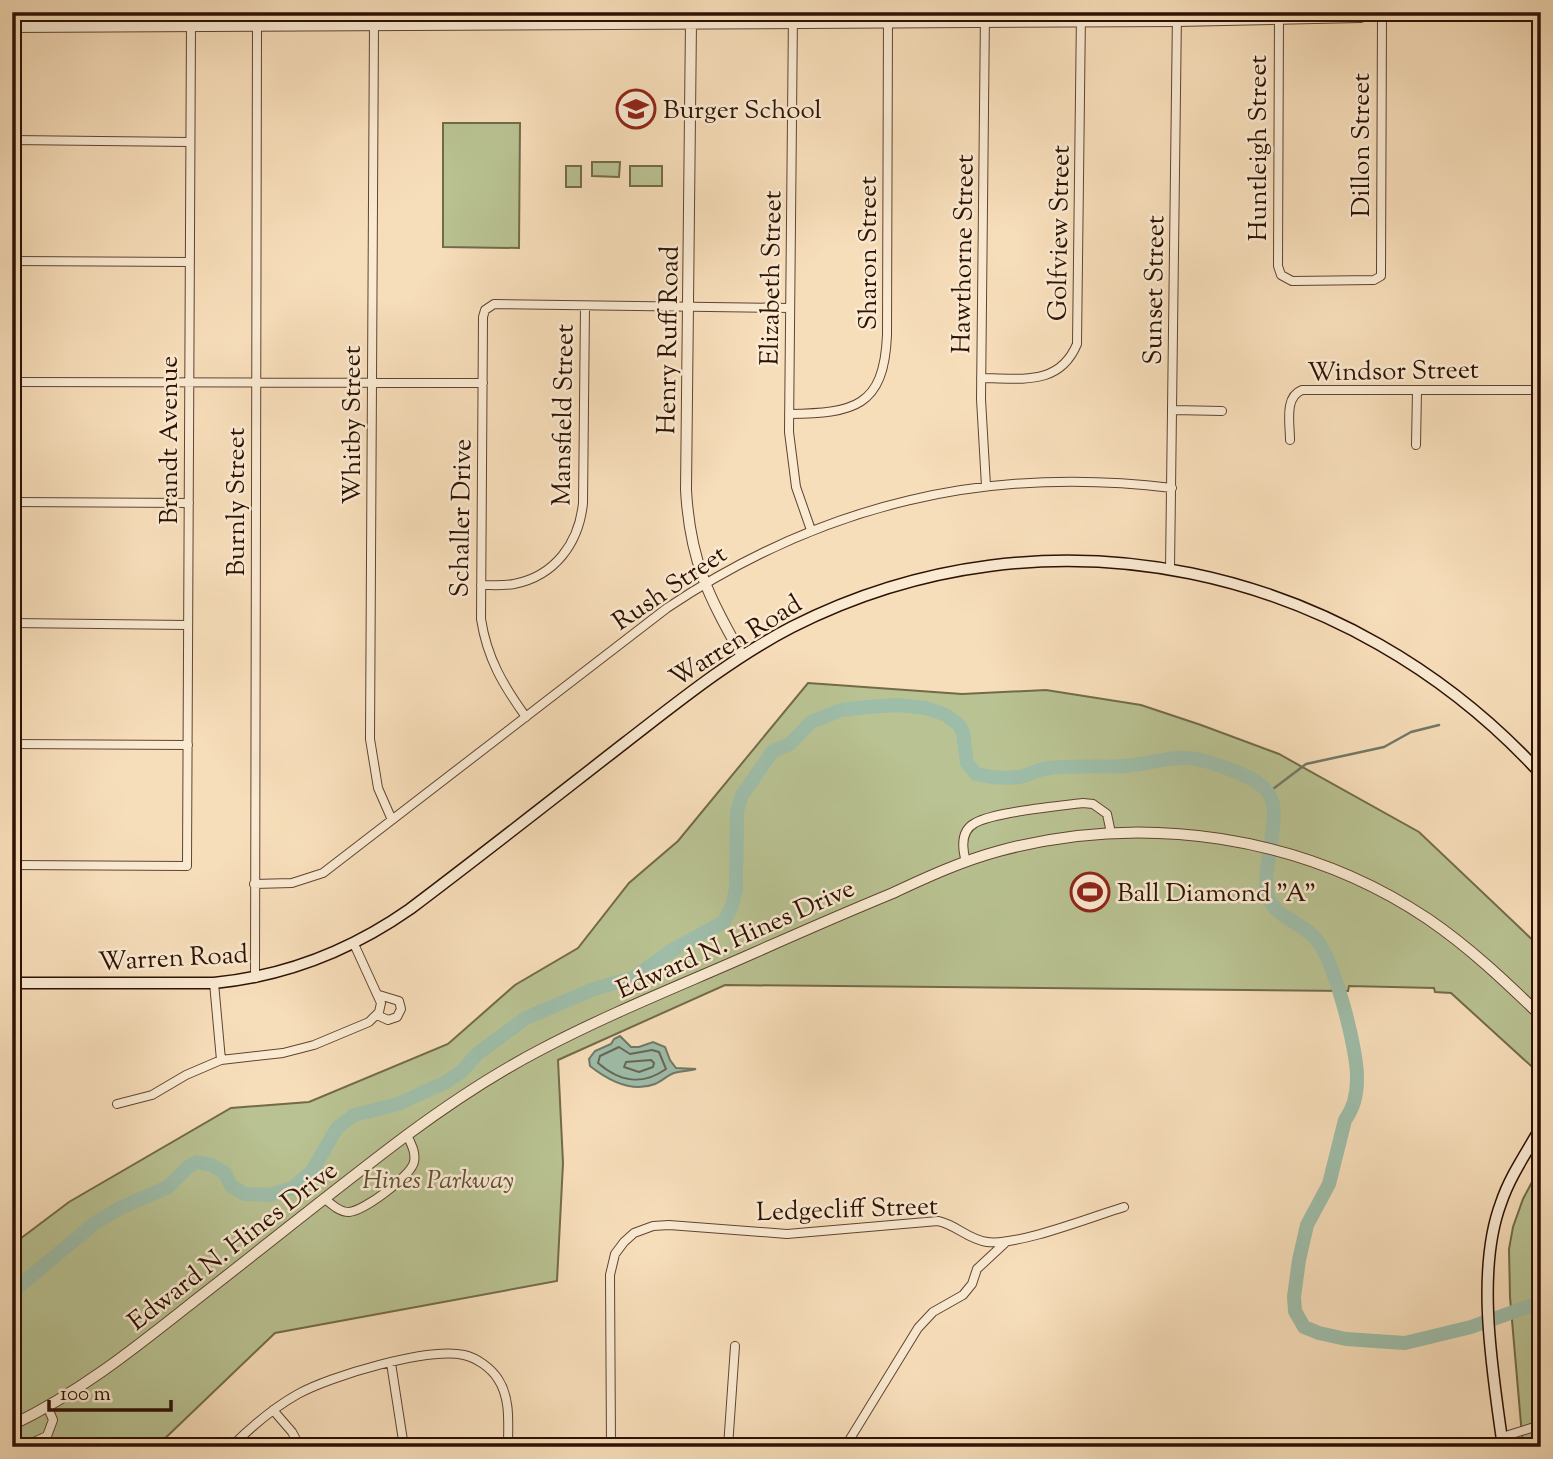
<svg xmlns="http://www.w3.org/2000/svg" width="1553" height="1459" viewBox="0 0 1553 1459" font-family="'Sorts Mill Goudy',serif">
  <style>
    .green { fill: #b9c292; stroke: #736a4a; stroke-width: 2 }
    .water { fill: #9ebda9; stroke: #717867; stroke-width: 2 }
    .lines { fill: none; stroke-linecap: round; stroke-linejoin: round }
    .shore { stroke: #666756; stroke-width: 2 }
    .stream { stroke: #717867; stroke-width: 2.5 }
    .river { stroke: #9ebda9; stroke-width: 14 }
    .minor-casing { stroke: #604431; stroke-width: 10 }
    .tertiary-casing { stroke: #604431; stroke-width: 12 }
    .secondary-casing { stroke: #2d1103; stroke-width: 13 }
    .minor { stroke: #faead2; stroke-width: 8 }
    .tertiary { stroke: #faead2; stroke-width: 10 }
    .secondary { stroke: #faead2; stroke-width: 10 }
    .labels { text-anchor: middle; stroke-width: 5; stroke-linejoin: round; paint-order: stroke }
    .poi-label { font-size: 26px; fill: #2d1103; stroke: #faead2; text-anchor: start }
    .street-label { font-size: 26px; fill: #2d1103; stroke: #faead2 }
    .park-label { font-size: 26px; font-style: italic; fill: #5e4f35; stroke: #faead2 }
  </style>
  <rect width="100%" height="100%" fill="#f7deba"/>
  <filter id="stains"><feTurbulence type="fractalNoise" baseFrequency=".00286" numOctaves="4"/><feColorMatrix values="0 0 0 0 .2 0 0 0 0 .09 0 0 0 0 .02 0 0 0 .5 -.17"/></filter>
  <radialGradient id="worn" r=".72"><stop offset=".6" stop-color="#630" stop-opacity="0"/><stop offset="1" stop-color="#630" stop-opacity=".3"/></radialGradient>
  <path class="green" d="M443,123h77l-1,125 -76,-1z
    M592,162h28l-1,15 -27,-1z
    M566,166h15v21h-15z
    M630,166h32v20h-32z
    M808,683l154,11 84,-4 95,15 60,20 78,29 140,78 122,116v127l-90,-82 -16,-1 -1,-4 -85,-2 -1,5 -623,-6 -167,75 5,103 -6,118 -282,52 -119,114h-144v-202l57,-43 162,-94 78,-6 139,-58 67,-59 63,-37 51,-65 49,-42z
    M1541,1165v282h-18l-13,-150 -1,-48 4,-22 10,-28z"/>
  <path class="water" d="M620,1036l11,11h8l14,-5 12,5 5,13 6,8 20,1c-7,2 -15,2 -22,4 -6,2 -12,8 -19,11 -23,9 -46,-3 -65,-18l-1,-7 6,-8 16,-7 3,-5z"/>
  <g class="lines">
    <path class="shore" d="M619,1047l11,7 22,-4 7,2 7,17c-24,17 -46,13 -68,-6l2,-7z
      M651,1060l3,3 -1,4 -14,5 -15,-5 2,-5z"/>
    <path class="stream" d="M1269,792l37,-28 78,-17 27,-15 28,-7"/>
    <path class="river" d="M12,1292l83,-69 25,-15 48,-21 20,-20 9,-5 14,3 14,8 6,13 14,8 25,1 23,-7 19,-17 25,-43 17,-13 44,-11 48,-22 15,-10 16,-18 49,-36 68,-29 39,-11 41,-29 50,-27 8,-16 4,-17 1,-78 5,-16 31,-44 17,-7 21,-22 30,-12 26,-3 31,-2 28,3 20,7 13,10 4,8 4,30 9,11c13,3 28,5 42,3 9,-1 17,-6 25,-8 27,-5 54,-1 80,-3 35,-2 52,-15 89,-3 77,25 64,38 55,107 -1,10 -2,22 3,31 9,17 33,23 45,37 19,20 43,113 42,141 0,15 -3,29 -12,41l-16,64 -22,41 -8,35 -5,37 1,14 9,16 15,6 27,6 59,4 66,-16 70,-25"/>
    <defs>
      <path id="minor" d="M793,12l-4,420 7,55 15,43
        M985,12l-4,387 5,87
        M1279,12l-1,254 3,9 11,6 82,-1 7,-4 1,-264
        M374,21l-4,718 8,49 14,32
        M12,140l178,2
        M12,261l178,1
        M981,378c39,0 78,9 96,-34l4,-332
        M12,382l471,1
        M1173,410l49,1
        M789,414c64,-1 95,-6 98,-79l1,-323
        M1290,440c0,-17 -6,-43 12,-50h239
        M1416,445l1,-55
        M12,502l177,1
        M1170,569l7,-557
        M481,585c11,0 22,1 33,-1 41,-8 65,-41 69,-81l2,-197
        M12,623l176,2
        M526,717c-23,-32 -39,-59 -45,-98l2,-302 2,-7 9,-6 296,4
        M12,744l176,1
        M966,862c-4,-14 -6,-31 9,-39 19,-11 83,-17 108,-20l10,1 14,10 4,19
        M12,865l175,1 4,-845
        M254,884l38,-1 31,-10 344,-265c155,-104 321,-143 505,-120
        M255,978l2,-957
        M214,983l7,77
        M377,1015l11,5 9,-3 4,-8 -2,-8 -20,-6
        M117,1104l35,-9 34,-20 35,-15 62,-7 31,-8 55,-23 10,-10 2,-9 -27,-59
        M12,1169l4,-18 1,-168
        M325,1199c7,6 15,13 24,13 15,-1 62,-36 65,-50 2,-10 -3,-18 -7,-27
        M391,1363l13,84
        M273,1410l19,22 8,15
        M1502,1437l39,-12
        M23,1447l24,-11 6,-16 -5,-12
        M231,1447c20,-20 42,-39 67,-53 32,-18 130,-47 166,-39 13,3 27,13 34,24 13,20 10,45 10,68
        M611,1447l-1,-172 5,-21 9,-12 10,-9 19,-7 16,-1 118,9 151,-13c19,4 29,18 49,21 31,4 104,-25 137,-35
        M728,1447l7,-101
        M845,1447l73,-119 15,-16 30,-17 9,-11 5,-15 29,-27"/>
      <path id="tertiary" d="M12,15l701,-3
        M691,21l-5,469c4,71 22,105 56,166
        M12,27l1165,-6 183,-4 15,-5
        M12,1425c67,-32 123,-77 181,-123 71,-55 142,-113 214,-167 42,-31 87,-61 133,-85 70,-37 144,-66 216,-98 45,-20 91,-40 137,-59 34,-16 69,-32 106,-42 144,-39 304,-16 429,68 41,28 77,62 113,97"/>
      <path id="secondary" d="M12,983h202c73,-7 136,-32 196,-74 73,-55 144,-111 216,-167 53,-41 106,-84 166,-115 256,-130 558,-62 749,147
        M1503,1447c-10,-73 -28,-175 -2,-244 9,-27 26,-51 40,-76"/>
    </defs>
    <use href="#minor" class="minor-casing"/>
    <use href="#tertiary" class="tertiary-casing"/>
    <use href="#secondary" class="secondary-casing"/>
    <use href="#minor" class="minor"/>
    <use href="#tertiary" class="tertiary"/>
    <use href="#secondary" class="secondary"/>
  </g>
  <defs>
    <symbol id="school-ring" viewBox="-11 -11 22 22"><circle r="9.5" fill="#faead2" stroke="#8f2418" stroke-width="1.5"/><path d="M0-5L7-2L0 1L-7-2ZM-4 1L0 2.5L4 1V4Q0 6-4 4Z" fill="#8f2418"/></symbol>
    <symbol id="stadium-ring" viewBox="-11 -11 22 22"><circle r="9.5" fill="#faead2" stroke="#8f2418" stroke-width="1.5"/><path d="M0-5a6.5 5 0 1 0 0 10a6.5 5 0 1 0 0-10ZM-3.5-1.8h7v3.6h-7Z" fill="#8f2418"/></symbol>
  </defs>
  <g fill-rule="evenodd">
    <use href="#school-ring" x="614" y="87" width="44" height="44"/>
    <use href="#stadium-ring" x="1068" y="870" width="44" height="44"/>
  </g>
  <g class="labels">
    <g class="poi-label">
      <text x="663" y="118">Burger School</text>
      <text x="1117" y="901">Ball Diamond "A"</text>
    </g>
    <g class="street-label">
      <text transform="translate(1360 145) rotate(-90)" y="9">Dillon Street</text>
      <text transform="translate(1257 148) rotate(-90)" y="9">Huntleigh Street</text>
      <text transform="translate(1058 233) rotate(-89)" y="9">Golfview Street</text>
      <text transform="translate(867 253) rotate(-90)" y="9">Sharon Street</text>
      <text transform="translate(962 254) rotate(-89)" y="9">Hawthorne Street</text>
      <text transform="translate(770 278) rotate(-89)" y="9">Elizabeth Street</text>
      <text transform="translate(1153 290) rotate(-89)" y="9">Sunset Street</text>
      <text transform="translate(667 340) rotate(-89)" y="9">Henry Ruff Road</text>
      <text transform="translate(1393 370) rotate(-1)" y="9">Windsor Street</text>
      <text transform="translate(562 415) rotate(-89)" y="9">Mansfield Street</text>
      <text transform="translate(351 425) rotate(-90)" y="9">Whitby Street</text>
      <text transform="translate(168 440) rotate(-90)" y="9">Brandt Avenue</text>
      <text transform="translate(235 502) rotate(-90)" y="9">Burnly Street</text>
      <text transform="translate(460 518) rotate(-89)" y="9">Schaller Drive</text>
      <text transform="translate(669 587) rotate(-34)" y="9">Rush Street</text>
      <text transform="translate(735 640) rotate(-32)" y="9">Warren Road</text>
      <text transform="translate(735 938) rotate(-24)" y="9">Edward N. Hines Drive</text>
      <text transform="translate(173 957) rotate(-3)" y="9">Warren Road</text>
      <text transform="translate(847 1208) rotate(-2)" y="9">Ledgecliff Street</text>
      <text transform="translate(232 1245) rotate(-38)" y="9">Edward N. Hines Drive</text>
    </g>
    <g class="park-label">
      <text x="438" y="1188">Hines Parkway</text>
    </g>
  </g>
  <rect width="1553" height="1459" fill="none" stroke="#f7deba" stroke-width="42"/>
  <rect x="14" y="14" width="1525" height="1431" fill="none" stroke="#2d1103" stroke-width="3.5"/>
  <rect x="21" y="21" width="1511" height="1417" fill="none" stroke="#2d1103" stroke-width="2"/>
  <path d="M49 1400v10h122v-10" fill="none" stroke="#2d1103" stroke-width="3.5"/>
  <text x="60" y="1400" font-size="21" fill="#2d1103" stroke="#faead2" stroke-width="5" paint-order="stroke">100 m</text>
  <rect width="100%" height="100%" filter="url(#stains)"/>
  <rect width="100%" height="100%" fill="url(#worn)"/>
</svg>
